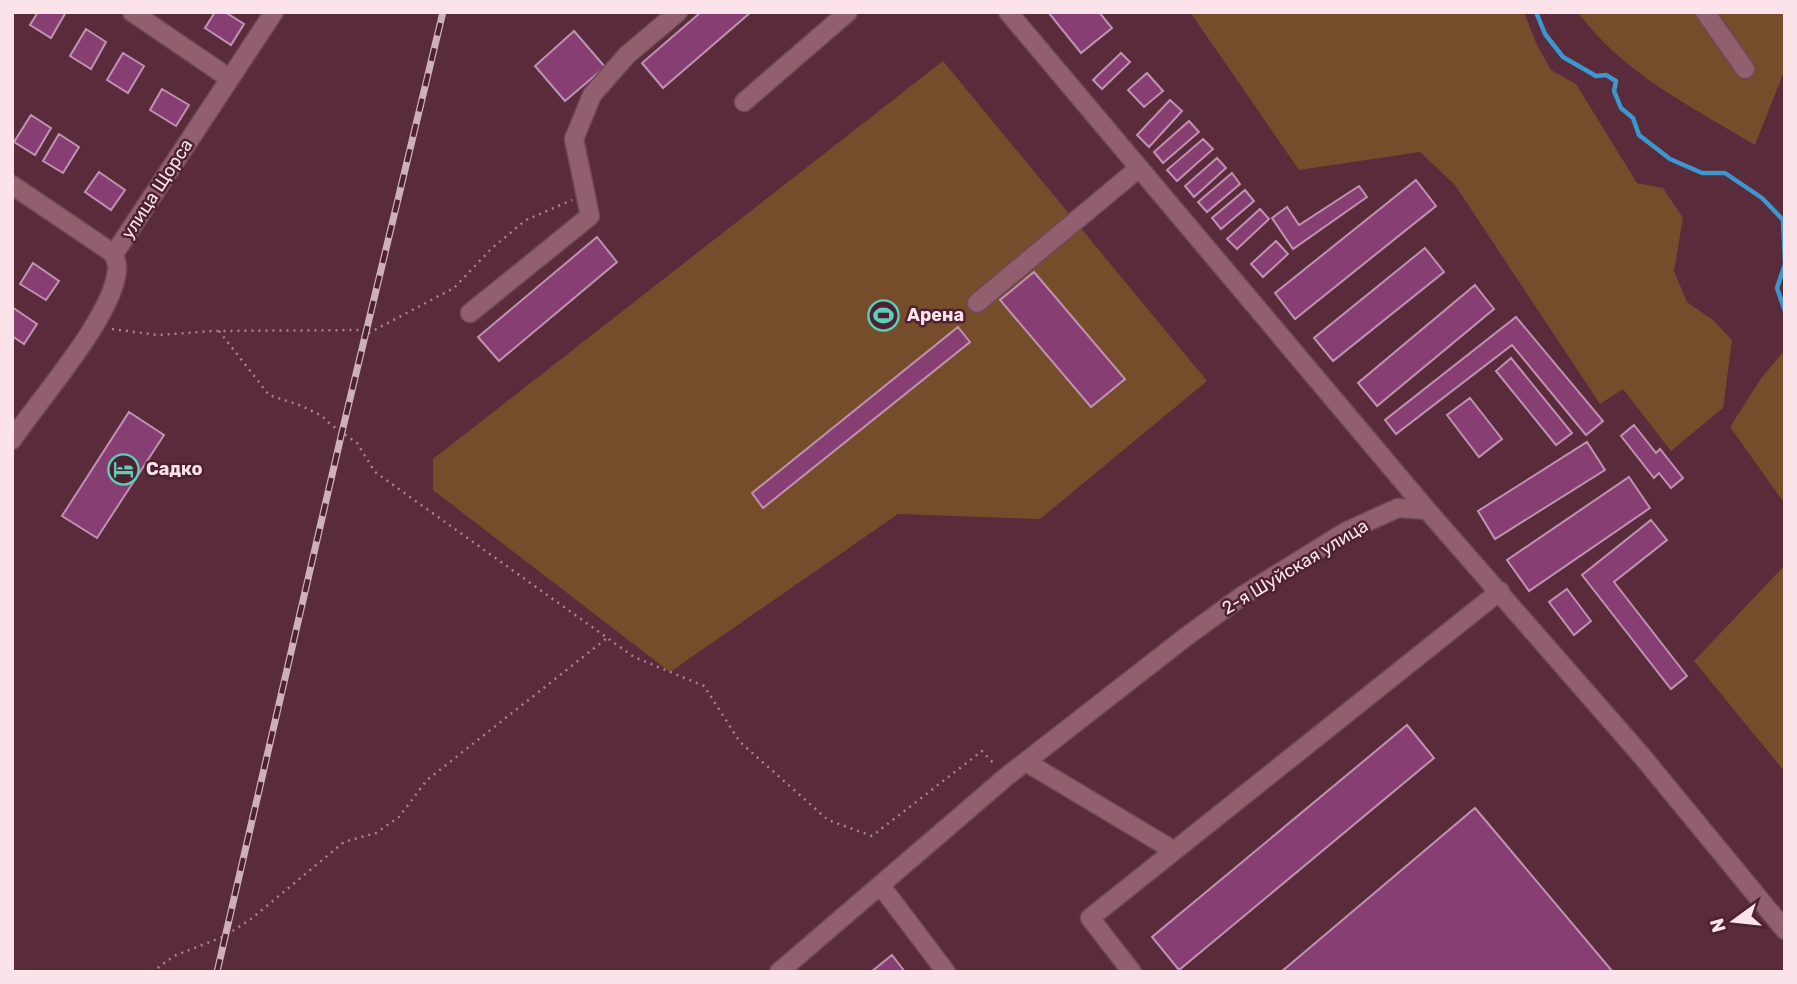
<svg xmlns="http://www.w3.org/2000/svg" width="1797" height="984" viewBox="0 0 1797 984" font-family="Rubik,sans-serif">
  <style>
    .green { fill: #764d2b }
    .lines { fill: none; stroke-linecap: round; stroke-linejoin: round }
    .stream { stroke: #3b97ce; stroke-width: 4.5 }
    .building { fill: #873f73; stroke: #c092b1; stroke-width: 2 }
    .minor-casing { stroke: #6e4856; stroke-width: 21 }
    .path { stroke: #a8848f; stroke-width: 2.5; stroke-dasharray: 2 5; stroke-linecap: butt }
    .minor { stroke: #925f6f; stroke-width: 18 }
    .rail-casing { stroke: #ceb0b9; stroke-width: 7 }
    .rail { stroke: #4e2131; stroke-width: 4.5; stroke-dasharray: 13; stroke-linecap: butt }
    .labels { text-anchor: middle; stroke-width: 5; stroke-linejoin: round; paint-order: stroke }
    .street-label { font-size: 18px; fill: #fbe3e9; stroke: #4e2131 }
    .poi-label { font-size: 18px; font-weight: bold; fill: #fbe3e9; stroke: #4e2131; text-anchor: start }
  </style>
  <rect width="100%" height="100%" fill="#592b3b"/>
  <path class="green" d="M1190,12h334l12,31 15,27 25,14 61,99 26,5 20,30 -9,53 13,31 26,18 19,20 -9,68 -52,43 -48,-62 -23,15 -145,-219 -35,-33 -121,18z
    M1578,12h207v57l-30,76c-63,-38 -133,-72 -177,-133z
    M943,61l264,320 -167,138 -142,-5 -228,158 -237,-182v-31z
    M1785,350v154l-55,-77 32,-50z
    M1785,565v207l-91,-111z"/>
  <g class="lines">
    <path class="stream" d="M1536,12l9,22 18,23 33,19 10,-1 10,6 -2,10 7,17 12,10 6,17 31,24 32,14h23l37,25 21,22 2,44 -8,24 8,23"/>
  </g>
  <path class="building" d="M38,12h28l-15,26 -21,-13z
    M215,12h10l19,12 -13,21 -26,-17z
    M701,12h50l-88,76 -21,-25z
    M1048,12h51l13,16 -31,25z
    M86,29l20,13 -15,27 -21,-13z
    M574,31l31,36 -40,34 -30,-35z
    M123,53l21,13 -16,27 -21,-13z
    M1121,53l9,9 -28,27 -9,-9z
    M1147,73l16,18 -19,16 -16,-17z
    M162,89l27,16 -13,21 -26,-16z
    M1170,100l12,11 -33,36 -12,-12z
    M31,115l20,13 -16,27 -21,-13z
    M1189,121l10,11 -36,31 -9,-11z
    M59,134l20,13 -16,26 -20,-12z
    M1203,139l10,10 -36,32 -10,-11z
    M1217,158l9,10 -32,29 -9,-11z
    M99,172l26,18 -14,20 -26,-18z
    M1232,173l8,11 -33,28 -9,-10z
    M1416,180l20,26 -141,113 -20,-26z
    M1359,186l8,11 -74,52 -21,-31 15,-11 12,18z
    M1245,190l9,11 -33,28 -9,-11z
    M1260,209l9,10 -32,30 -10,-10z
    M597,237l20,25 -118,99 -21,-24z
    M1276,241l12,13 -25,23 -12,-13z
    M1425,248l19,24 -111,89 -19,-23z
    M33,263l26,18 -13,19 -26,-16z
    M1034,272l91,107 -34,28 -91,-107z
    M1475,285l19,24 -117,97 -19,-23z
    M12,307l25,17 -13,20 -12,-8z
    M1516,317l87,104 -17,14 -74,-90 -116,89 -11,-14z
    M958,327l12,15 -207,166 -11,-15z
    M1511,358l61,75 -16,12 -60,-74z
    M1470,398l32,41 -23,18 -32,-42z
    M129,412l35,23 -67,103 -35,-22z
    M1634,425l22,28 4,-4 23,29 -12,10 -12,-15 -5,5 -33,-42z
    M1587,442l18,28 -110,69 -17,-28z
    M1629,477l21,31 -121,83 -22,-31z
    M1651,520l16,20 -53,42 73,94 -16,13 -89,-114z
    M1567,589l24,32 -17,14 -25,-33z
    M1407,725l27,33 -255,212 -27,-33z
    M1475,808l138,164h-332z
    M892,955l13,17h-34z"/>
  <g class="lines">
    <defs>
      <path id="minor" d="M132,12l97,66
        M1008,12l419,498 214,245 144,175
        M1705,12l40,57
        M744,102l104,-90
        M12,185l102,69
        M977,303l162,-135
        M470,313l120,-97 -16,-77 18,-44 35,-40 51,-43
        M12,440c28,-42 101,-123 105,-170 1,-5 -2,-11 -3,-16l160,-242
        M1026,762l147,88
        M881,886l65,86
        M779,972l227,-195 181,-141 55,-40 105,-65 51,-23 29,2
        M1132,972l-42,-54 410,-327"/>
    </defs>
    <use href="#minor" class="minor-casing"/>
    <path class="path" d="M112,329l46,6 55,-4 144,-1 8,5 89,-47 38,-40 34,-28 46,-20
      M219,331l50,64 33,11 20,10 8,8 27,19 18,29 259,185 70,29 36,56 88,78 44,16 110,-85 13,14
      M152,972l22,-16 51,-20 26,-17 93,-77 32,-9 23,-16 28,-37 180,-142"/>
    <use href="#minor" class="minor"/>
    <defs>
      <path id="rail" d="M217,972l125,-540 101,-420"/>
    </defs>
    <use href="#rail" class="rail-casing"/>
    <use href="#rail" class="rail"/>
  </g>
  <defs>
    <symbol id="stadium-ring" viewBox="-11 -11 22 22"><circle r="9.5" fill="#4e2131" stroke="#5dceb9" stroke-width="1.5"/><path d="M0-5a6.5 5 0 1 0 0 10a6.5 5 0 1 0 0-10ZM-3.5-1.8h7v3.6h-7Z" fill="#5dceb9"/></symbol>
    <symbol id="hotel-ring" viewBox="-11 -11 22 22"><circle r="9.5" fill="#4e2131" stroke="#5dceb9" stroke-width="1.5"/><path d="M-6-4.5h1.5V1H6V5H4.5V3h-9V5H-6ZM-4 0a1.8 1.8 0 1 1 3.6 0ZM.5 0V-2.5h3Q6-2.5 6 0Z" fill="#5dceb9"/></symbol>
  </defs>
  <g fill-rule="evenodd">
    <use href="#stadium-ring" x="866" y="298" width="35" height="35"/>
    <use href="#hotel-ring" x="106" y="452" width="35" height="35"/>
  </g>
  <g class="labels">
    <g class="street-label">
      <text transform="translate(157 189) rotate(-57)" y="6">улица Щорса</text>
      <text transform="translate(1295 567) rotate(-31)" y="6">2-я Шуйская улица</text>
    </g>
    <g class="poi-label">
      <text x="907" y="321">Арена</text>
      <text x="146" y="475">Садко</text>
    </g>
  </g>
  <rect width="1797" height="984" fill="none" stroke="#fbe3e9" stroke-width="28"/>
  <g transform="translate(1734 921) rotate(255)" stroke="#4e2131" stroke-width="5" paint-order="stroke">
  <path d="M0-5L12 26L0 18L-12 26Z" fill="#fbe3e9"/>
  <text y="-10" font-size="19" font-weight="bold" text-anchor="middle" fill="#fbe3e9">N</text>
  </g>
</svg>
